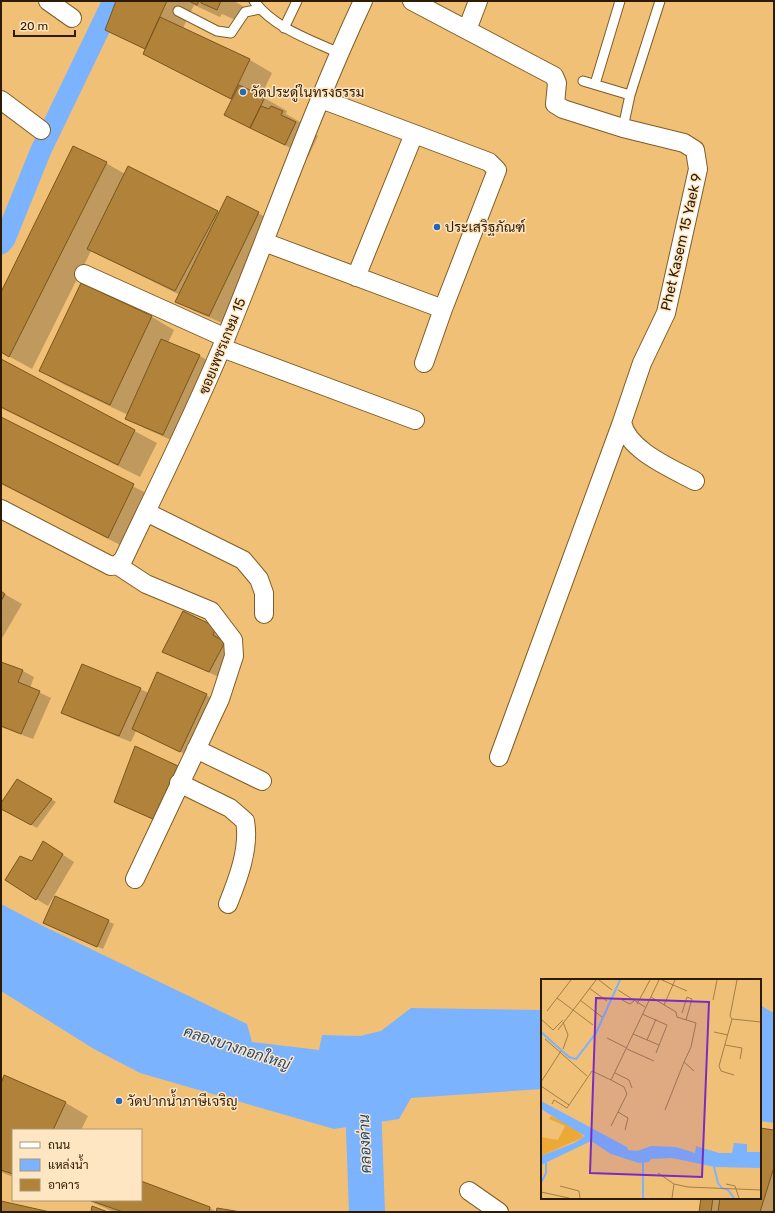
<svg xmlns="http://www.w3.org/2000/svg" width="775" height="1213" viewBox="0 0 775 1213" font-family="Rubik,Sarabun,sans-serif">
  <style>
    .water { fill: #7bb3fe }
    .shadow { fill: #0003 }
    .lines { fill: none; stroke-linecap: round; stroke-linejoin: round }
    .canal { stroke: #7bb3fe; stroke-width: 21 }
    .river { stroke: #7bb3fe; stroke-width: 36 }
    .building { fill: #b18239; stroke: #79561d }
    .service-casing { stroke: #7f5c24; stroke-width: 11 }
    .minor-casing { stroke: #7f5c24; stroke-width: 20 }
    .service { stroke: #fff; stroke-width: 9 }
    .minor { stroke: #fff; stroke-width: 18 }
    .poi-dot { fill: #2567b8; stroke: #ffe6c3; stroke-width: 1.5 }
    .labels { text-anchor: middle; stroke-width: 3; stroke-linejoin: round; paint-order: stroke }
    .poi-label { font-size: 14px; fill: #2f1c00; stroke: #ffe6c3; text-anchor: start }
    .street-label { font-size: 14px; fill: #2f1c00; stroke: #ffe6c3 }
    .water-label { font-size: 15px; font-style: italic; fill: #194882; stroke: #ffe6c3 }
    .inset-river { fill: none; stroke: #7bb3fe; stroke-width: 2 }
    .inset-road { fill: none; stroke: #a37e47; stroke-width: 1 }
    .view { fill: #7b2cbf; fill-opacity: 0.15; stroke: #7b2cbf; stroke-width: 2 }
    .inset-edge { fill: none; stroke: #2f1c00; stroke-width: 2 }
  </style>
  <rect width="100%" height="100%" fill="#f1c077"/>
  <path class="water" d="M1,904l42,22 204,98 5,18 67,8 3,-15 38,1 21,-5 30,-23 131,2v79l-131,9 -12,21 -65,10 -194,-56 -46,-24 -93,-58z
    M760,1005l14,8v110l-14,-2z"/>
  <path class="shadow" d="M117,1h117l12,7 -6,14 -18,-8 -2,3 -26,-12 -11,23 67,32 22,13 -11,23 26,15 -1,3 19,11 -1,3 14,8 -10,21 -83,-42 8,-15 -67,-34 -22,-13 2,-3 -40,-21z
    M106,163l19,11 4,-7 90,46h39l17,10 -48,102 -33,-14 -17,-10 3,-6 -89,-44 -59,118 -31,-17v-58z
    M81,284l71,33 22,13 -6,13 32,13 17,10 -37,78 -36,-16 -17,-9 1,-4 -65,-31 -22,-13z
    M1,360l156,83 -17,34 -139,-69z
    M1,419l155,79 -26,52 -129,-66z
    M1,592l21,12 -21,36z
    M216,628l20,22 -15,28 -57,-26z
    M1,663l22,8 11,6 -4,11 21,10 -18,41 -32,-12z
    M83,665l66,28 57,2 12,7 -33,52 -49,-23 -5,11 -57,-23 -11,-6z
    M136,748l53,25 -24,52 -50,-23z
    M18,780l38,22 -19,26 -36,-20v-3z
    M54,849l20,13 -26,44 -12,-7 -4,-37z
    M55,898l59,26 -11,25 -59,-26z
    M5,1076l61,27 22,13 -7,14h-68v47l-12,-5v-87z
    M760,1129l14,2v81h-74l2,-14h58z
    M141,1182l69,26 7,4h-103l-27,-12h54z"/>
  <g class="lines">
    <path class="canal" d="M1,244l4,-5 36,-89 72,-149"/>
    <path class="river" d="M362,1076l5,136"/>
  </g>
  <path class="building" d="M116,1h51l-22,48 -40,-19z
    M189,1h10l-2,4z
    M201,1h20l-4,9 -16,-7z
    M160,17l90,42 -19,40 -88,-45z
    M239,85l26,12 -15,31 -26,-13z
    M261,106l8,3 2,-3 12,5 -2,4 15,7 -11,23 -35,-17z
    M73,146l34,16 -98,195 -8,-5v-60z
    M128,166l90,45 -43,80 -88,-42z
    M227,196l32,16 -50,104 -34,-14z
    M81,283l71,33 -42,89 -71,-34z
    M161,339l39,16 -37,80 -38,-16z
    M1,359l134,71 -17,35 -117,-58z
    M1,417l133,67 -26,54 -107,-55z
    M1,591l4,3 -4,7z
    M183,611l33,16 -3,8 12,7 -16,30 -47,-20z
    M1,662l22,8 -5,12 22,9 -19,43 -20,-8z
    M82,664l59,24 -22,48 -58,-23z
    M157,672l50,22 -27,58 -48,-23z
    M135,746l43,20 -25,53 -39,-17z
    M17,779l35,20 -21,26 -30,-16v-6z
    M43,841l20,13 -27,46 -31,-20 15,-24 12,5z
    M55,896l54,24 -12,27 -54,-24z
    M4,1075l62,27 -13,28h-40v44l-12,-4v-86z
    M760,1128l14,2v37l-14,45h-42l2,-14h40z
    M141,1181l69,26 -1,5h-86l-34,-12h52z
    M701,1198h12l-2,14h-12z
    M1,1201l49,11h-49z
    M92,1206l16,6h-17z
    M217,1208l24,4h-25z"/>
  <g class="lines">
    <defs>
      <path id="service" d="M254,1c20,27 55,38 85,52
        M178,11l39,20 14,2 14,-21 15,-3
        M284,28l13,-27
        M583,81l47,14
        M595,84l25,-83
        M623,128l7,-33 30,-94"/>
      <path id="minor" d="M48,1l24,17
        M412,1l142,75 3,7 -2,21 8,5 60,19 61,15 11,7 3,19 -32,144 -24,50 -20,59c5,28 49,46 73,59
        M467,30l11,-29
        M321,99l168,63 8,8 -54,139 -19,54
        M1,100l40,30
        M264,242l179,67
        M84,274l142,64
        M356,277l58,-143
        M222,348l193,72
        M1,509l110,57 6,-1 6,-5c33,-70 68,-139 98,-211 48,-115 89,-235 142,-348
        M146,512l97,48 16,19 5,14v21
        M117,565l29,19 65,27 22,29 1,16 -14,43 -85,180
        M196,749l66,32
        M499,757l123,-335
        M179,783l51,25 15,13c5,27 -7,58 -17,83
        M469,1191l30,21"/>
    </defs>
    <use href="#service" class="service-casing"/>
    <use href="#minor" class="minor-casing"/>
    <use href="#service" class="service"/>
    <use href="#minor" class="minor"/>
  </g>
  <g class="poi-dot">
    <circle cx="243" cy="92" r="4"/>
    <circle cx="437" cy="227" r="4"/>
    <circle cx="119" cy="1101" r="4"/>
  </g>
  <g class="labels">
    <g class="poi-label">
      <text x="251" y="97">วัดประดู่ในทรงธรรม</text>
      <text x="445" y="232">ประเสริฐภัณฑ์</text>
      <text x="127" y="1106">วัดปากน้ำภาษีเจริญ</text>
    </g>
    <g class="street-label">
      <text transform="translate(681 242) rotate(-77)" y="5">Phet Kasem 15 Yaek 9</text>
      <text transform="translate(222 346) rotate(-68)" y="5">ซอยเพชรเกษม 15</text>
    </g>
    <g class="water-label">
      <text transform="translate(237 1048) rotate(18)" y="5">คลองบางกอกใหญ่</text>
      <text transform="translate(365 1144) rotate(-92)" y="5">คลองด่าน</text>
    </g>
  </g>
  <g transform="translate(541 979)">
    <rect width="220" height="220" fill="#f1c077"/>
    <path d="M10,137l23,11 10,10 -43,19v-19l17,3 7,-14 -16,-7z" fill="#eda937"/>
    <path d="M0,122l86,46 1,3 9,1 14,-5 25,1 19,6 1,-7 23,7h13l2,-10 13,1v8h14v16l-46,-1 -43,-9 -21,1 -2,3 -10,1 -28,-9 -20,-13 -50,24v-9l33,-13 11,-7 -44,-27z" fill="#7bb3fe"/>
    <path class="inset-river" d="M0,53l28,25 7,2 20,-26 24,-53M172,184l5,20 4,5 6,2 6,8M0,204l5,-10v-13M102,219v-42"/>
    <path class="inset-road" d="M58,1l13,10M121,1l25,11M196,1l-7,36 2,3 29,3M48,9l18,13M77,11l27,17M110,18l25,15 1,5 19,6 -5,24 -7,15 10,9M16,19l36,27M39,21l22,17M81,21l8,4 4,-3M172,21l4,-20M96,25l13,-24M123,26l11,-25M6,32l24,-31M141,34l5,-16 5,2 -6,21M101,35l25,11 -11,28M0,40l12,11 10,-10M191,40l-13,47 2,5 13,4M17,51l38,-50M173,53l14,3M92,55l26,11M66,59l20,10M4,60l42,37M106,61l9,-21M184,66l17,3 -2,11M22,70l5,-14 -5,-13M86,70l27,12M74,94l14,7 3,8M70,101l13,7 3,7 -16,32M0,103l20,-31M0,107l28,19M11,125l2,-4 13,8 25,-37 19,9 48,-100M124,131l19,-48M77,133l10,6 -3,12M117,194l16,11 14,3 73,3M185,205l9,2 4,12M19,207l19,5 1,7M0,213l28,6M131,219l2,-14"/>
    <path class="view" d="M55,19l113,4 -7,175 -112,-4z"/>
    <rect width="220" height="220" class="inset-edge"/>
  </g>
  <rect width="775" height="1213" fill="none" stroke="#2f1c00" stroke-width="4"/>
  <rect x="12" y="1129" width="130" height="72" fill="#ffe6c3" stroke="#ac9575"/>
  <rect x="20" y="1142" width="20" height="6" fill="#ffffff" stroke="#ac9575"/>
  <text x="48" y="1149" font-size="12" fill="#2f1c00">ถนน</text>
  <rect x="20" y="1159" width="20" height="12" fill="#7bb3fe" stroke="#ac9575"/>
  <text x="48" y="1169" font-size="12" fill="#2f1c00">แหล่งน้ำ</text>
  <rect x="20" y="1179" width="20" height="12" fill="#b18239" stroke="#ac9575"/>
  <text x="48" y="1189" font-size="12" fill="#2f1c00">อาคาร</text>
  <path d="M14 30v6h61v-6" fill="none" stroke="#2f1c00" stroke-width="2"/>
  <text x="20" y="30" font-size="12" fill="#2f1c00" stroke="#ffe6c3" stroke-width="3" paint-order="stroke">20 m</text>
</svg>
